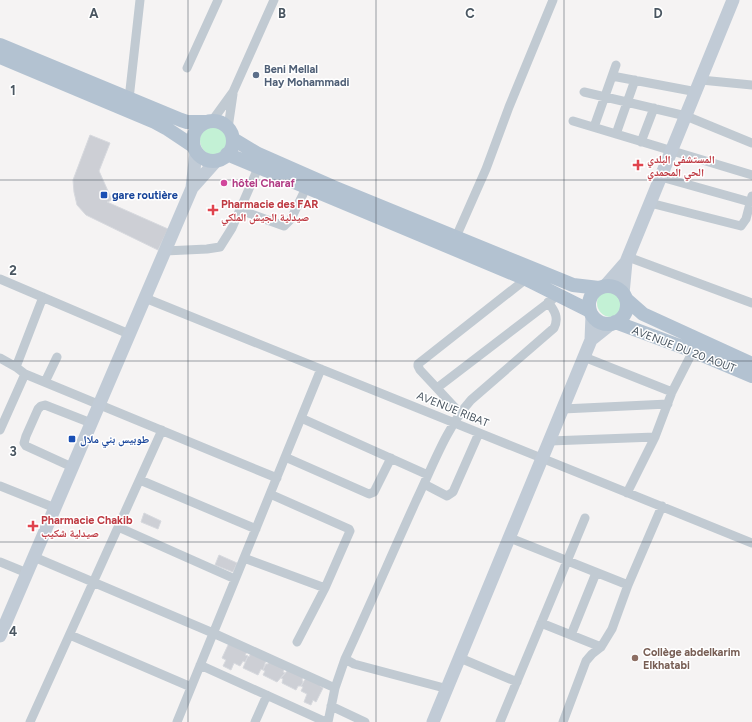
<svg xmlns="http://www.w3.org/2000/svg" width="752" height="722" viewBox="0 0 752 722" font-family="Figtree,'Noto Naskh Arabic',sans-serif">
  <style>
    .green { fill: #c3f1d5 }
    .building { fill: #cdcfd5; stroke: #d7d9de }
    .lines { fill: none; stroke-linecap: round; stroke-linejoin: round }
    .street { stroke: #c1cad2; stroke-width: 9 }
    .secondary { stroke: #c1cbd6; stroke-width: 13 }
    .primary { stroke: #b3c2d1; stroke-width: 14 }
    .grid { fill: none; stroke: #4a5661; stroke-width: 1; stroke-opacity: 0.55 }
    .service-dot { fill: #5c6f8a; stroke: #fff; stroke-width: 1.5 }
    .health-dot { fill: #e0444e; stroke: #fff; stroke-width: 1.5 }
    .hotel-dot { fill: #d1479c; stroke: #fff; stroke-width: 1.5 }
    .transit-dot { fill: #1a4fb4; stroke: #fff; stroke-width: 1.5 }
    .education-dot { fill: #8d6e63; stroke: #fff; stroke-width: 1.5 }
    .labels { text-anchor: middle; stroke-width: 3; stroke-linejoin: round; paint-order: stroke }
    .service-label { font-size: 11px; font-weight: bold; fill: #4e5e75; stroke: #fff; text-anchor: start }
    .health-label { font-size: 11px; font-weight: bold; fill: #be3a42; stroke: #fff; text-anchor: start }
    .hotel-label { font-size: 11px; font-weight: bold; fill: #b23c85; stroke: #fff; text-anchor: start }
    .transit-label { font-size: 11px; font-weight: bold; fill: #164399; stroke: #fff; text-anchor: start }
    .street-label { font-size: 11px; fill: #4a5661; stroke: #fff }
    .education-label { font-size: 11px; font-weight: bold; fill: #785e54; stroke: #fff; text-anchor: start }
    .grid-label { font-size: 13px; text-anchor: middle; font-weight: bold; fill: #4a5661; stroke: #fff; stroke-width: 3; stroke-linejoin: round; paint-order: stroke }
  </style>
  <rect width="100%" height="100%" fill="#f5f3f3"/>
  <path class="green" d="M200 140a16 16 0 1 1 32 0a16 16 0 1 1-32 0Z
    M597 303a14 14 0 1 1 28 0a14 14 0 1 1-28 0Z"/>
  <path class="building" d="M90,135l20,8 -11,28 13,29 -5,2 61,27 -10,21 -72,-35 -9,-10 -3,-13 -1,-12z
    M144,513l17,8 -3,8 -17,-7z
    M219,555l18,8 -4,9 -18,-7z
    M229,643l18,9 -2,3 3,1 -3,6 -2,-1 -3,5 -6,-3 -3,7 -8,-4 3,-6 -4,-2z
    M251,653l15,7 -3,10 -2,-1 -3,6 -15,-7 5,-12 1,1z
    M269,662l15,7 -1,3 2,1 -8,9 -14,-7 2,-4 -2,-1 3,-6h2z
    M288,670l15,7 -1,3 1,2 -2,4h-3l-2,4 -14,-7 1,-4 -2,-1z
    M306,678l15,6 -1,2 3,2 -7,14 -3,-2 -2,5 -7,-3 3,-8 -6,-3 2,-4 -2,-1z"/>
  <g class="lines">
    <path class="street" d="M187,68l31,-68
      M612,76l85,16
      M701,80l51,5
      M584,92l102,24 66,27
      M129,99l11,-99
      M212,121l21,-29 41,-92
      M573,121l179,54
      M594,127l22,-62
      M228,128l5,-34
      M616,134l19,-54
      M641,142l13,-34
      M661,177l89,25
      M650,203l91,23 5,-7 6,-23
      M240,210l44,16 7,-7 15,-31
      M456,237l30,-68 23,-62 44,-107
      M165,251l42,-2 13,-2 12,-19 26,-60
      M628,257l124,46
      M0,279l129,55
      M145,298l607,245
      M584,357l88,35
      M0,358l16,9
      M25,374l-9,-7 27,-70
      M45,382l12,-25
      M437,388l115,-88
      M563,409l105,-5
      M460,413l-40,-43 -2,-4v-2l108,-85
      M301,418l127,57
      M0,430l25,-56 252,104
      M550,441l105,-4
      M285,457l84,37 5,-2 17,-34
      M72,467l-46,-21 -2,-3 2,-7 12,-27 3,-3 4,-1 46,18
      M140,480l116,49
      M424,484l23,12 6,-4 26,-59
      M0,486l55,22
      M627,493l28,-56 17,-45 21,-41
      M118,527l117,52
      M510,538l118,47
      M34,557l179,76 122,55
      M244,558l81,30 25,-57 -1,-2 -79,-35
      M0,562l27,11
      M541,623l60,24
      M70,635l121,52
      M571,635l25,-62
      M297,642l28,-54
      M460,658l57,24
      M345,659l9,5 94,25
      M200,665l126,57
      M331,706l34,16
      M30,722l132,-292
      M177,722l144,-353
      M255,722l12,-27
      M328,722l7,-34 10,-29c24,-52 47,-105 71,-158 16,-33 30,-73 55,-101l83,-72c5,-10 1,-17 -6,-26
      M500,722l85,-204
      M563,722l23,-61 6,-7 9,-7 11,-18 16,-44 34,-79"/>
    <path class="secondary" d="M192,188l25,-28
      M605,286l21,-24 2,-5 105,-257
      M623,294l3,-32
      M591,340l20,-16
      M0,636l192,-448 4,-36
      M433,722l151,-365 7,-17 1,-25"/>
    <path class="primary" d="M0,45l181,75 6,2h18
      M0,57l155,65 11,6 27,18
      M193 141a20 20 0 1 1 40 0a20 20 0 1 1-40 0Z
      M233,139l25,15 75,33 240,98 26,3
      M227,154l299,125 64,32
      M589 305a19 19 0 1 1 38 0a19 19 0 1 1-38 0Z
      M626,299l17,15 109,50
      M615,322l78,29 59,25"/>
  </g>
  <path class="grid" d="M188,0v722M376,0v722M564,0v722M0,180h752M0,361h752M0,542h752"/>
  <circle class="service-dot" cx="256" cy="75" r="4"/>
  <g class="health-dot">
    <path d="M636 159h4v4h4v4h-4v4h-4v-4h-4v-4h4z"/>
    <path d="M211 204h4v4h4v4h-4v4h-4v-4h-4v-4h4z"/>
    <path d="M31 520h4v4h4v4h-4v4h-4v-4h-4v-4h4z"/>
  </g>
  <circle class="hotel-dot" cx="224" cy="183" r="4"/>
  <g class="transit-dot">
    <rect x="100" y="191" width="8" height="8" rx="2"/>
    <rect x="68" y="435" width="8" height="8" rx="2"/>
  </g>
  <circle class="education-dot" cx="635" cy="658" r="4"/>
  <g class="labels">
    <g class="service-label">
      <text x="264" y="73">Beni Mellal<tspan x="264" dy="13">Hay Mohammadi</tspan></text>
    </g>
    <g class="health-label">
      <text x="647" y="163">المستشفى البلدي<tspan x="647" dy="13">الحي المحمدي</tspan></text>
      <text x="221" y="208">Pharmacie des FAR<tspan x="221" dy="13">صيدلية الجيش الملكي</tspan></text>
      <text x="41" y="524">Pharmacie Chakib<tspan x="41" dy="13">صيدلية شكيب</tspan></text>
    </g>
    <g class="hotel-label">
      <text x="232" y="187">hôtel Charaf</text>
    </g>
    <g class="transit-label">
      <text x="112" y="199">gare routière</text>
      <text x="80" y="443">طوبيس بني ملال</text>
    </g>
    <g class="street-label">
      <text transform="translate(684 349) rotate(21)" y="4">AVENUE DU 20 AOUT</text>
      <text transform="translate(453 409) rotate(22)" y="4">AVENUE RIBAT</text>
    </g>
    <g class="education-label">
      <text x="643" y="656">Collège abdelkarim<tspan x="643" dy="13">Elkhatabi</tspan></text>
    </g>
  </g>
  <g class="grid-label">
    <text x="94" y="18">A</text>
    <text x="282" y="18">B</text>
    <text x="470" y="18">C</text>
    <text x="658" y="18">D</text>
    <text x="13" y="95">1</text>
    <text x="13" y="275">2</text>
    <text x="13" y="456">3</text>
    <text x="13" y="636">4</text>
  </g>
</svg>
